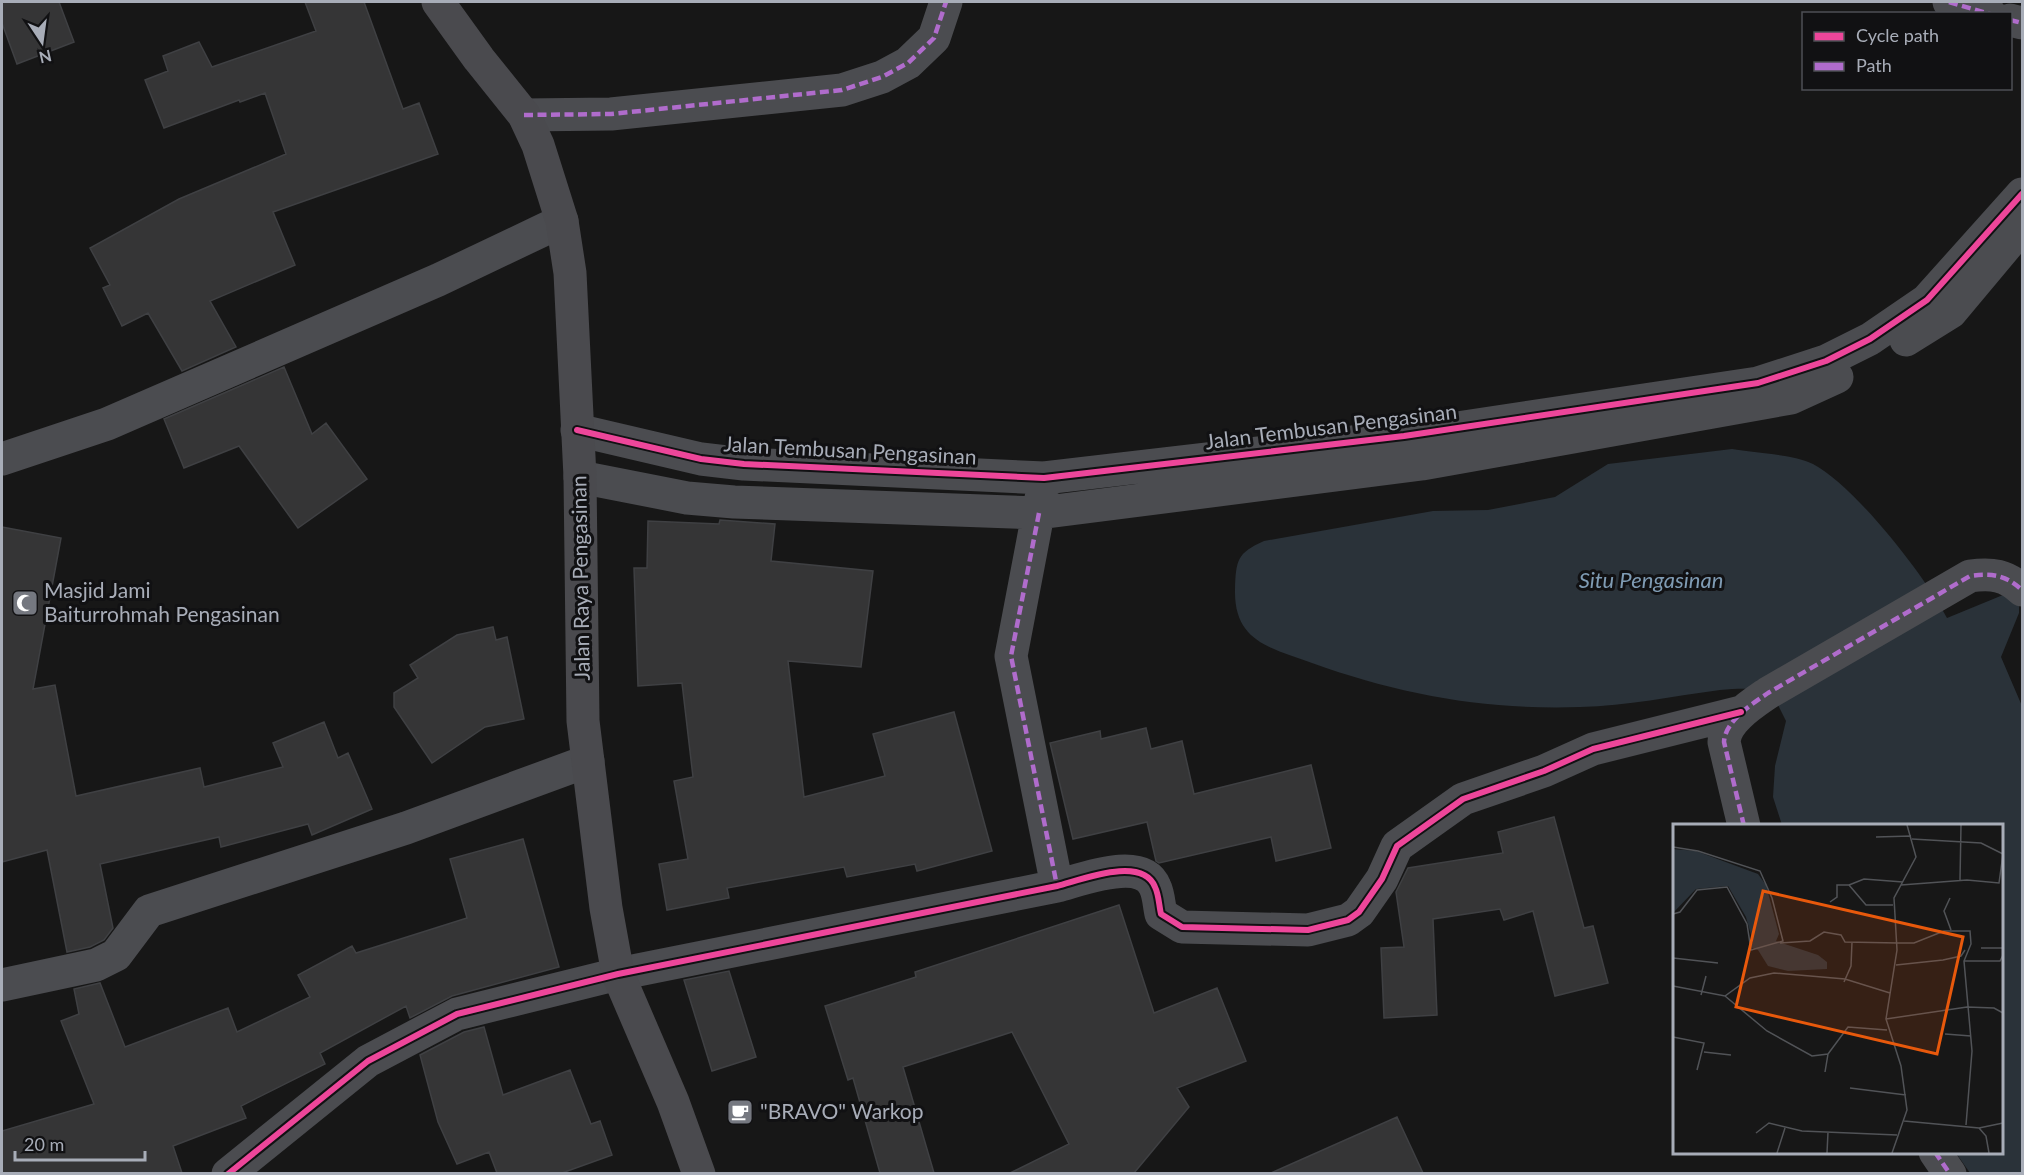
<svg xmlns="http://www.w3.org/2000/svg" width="2024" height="1175" viewBox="0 0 2024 1175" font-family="Lato,sans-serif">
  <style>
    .water { fill: #2a3239 }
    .building { fill: #353536; stroke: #3f4043; stroke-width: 1.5 }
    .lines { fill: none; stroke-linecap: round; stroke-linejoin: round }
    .minor { stroke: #4b4c50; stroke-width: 33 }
    .secondary { stroke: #4a4a4e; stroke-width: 33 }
    .quiet { stroke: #b06ccc; stroke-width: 4.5; stroke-dasharray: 9 4.5; stroke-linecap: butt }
    .cycleway-casing { stroke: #111113; stroke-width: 10 }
    .cycleway { stroke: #ed469a; stroke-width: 6 }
    .labels { text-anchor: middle; stroke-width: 6; stroke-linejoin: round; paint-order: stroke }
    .street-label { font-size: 21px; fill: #a8adb8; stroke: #111113 }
    .poi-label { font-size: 21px; fill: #a8adb8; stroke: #111113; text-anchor: start }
    .water-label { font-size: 22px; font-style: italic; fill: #7f9bb3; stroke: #111113 }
    .inset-road { fill: none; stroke: #515357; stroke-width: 1.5 }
    .view { fill: #e8590c; fill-opacity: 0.15; stroke: #e8590c; stroke-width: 3 }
    .inset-edge { fill: none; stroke: #a8adb8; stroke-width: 3 }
  </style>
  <rect width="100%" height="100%" fill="#171717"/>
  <path class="water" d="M1732,449c22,4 61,5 81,15 42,22 112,112 134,154l56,-23 16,9v9l-18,44 21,49v467h-52l-14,-20 46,-1v-326l-220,-1 -9,-28 2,-31 11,-45 -16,-32c-17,0 -34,-1 -50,1 -47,6 -93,16 -140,17 -95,3 -179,-12 -268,-44 -41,-15 -78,-21 -77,-73 1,-30 2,-37 29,-49l169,-30 55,-1 67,-13 53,-33z"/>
  <path class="building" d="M2,2h57l15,40 -57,22 -15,-41z
    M305,2h59l39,107 16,-6 19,51 -165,58 22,53 -85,36 26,46 -54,24 -34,-58 -26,13 -19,-38 7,-3 -20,-37 89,-49 107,-45 -21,-61 -25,9 -1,-2 -75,28 -19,-48 23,-9 -5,-15 36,-14 13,25 104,-36z
    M284,367l28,67 14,-11 41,56 -69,49 -59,-82 -55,22 -20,-49z
    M720,520l55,4 -4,37 102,10 -12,96 -73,-6 16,136 81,-21 -12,-42 81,-22 38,139 -75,20 -2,-7 -68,13 -3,-10 -117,21 2,10 -62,12 -8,-46 29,-5 -14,-78 19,-4 -11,-94 -44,3 -4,-118h13l1,-47 71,3z
    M2,527l59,11 -28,151 22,-4 21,111 124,-28 4,19 79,-20 -10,-24 51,-21 14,36 10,-5 24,56 -60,26 -4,-11 -87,23 -2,-10 -119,27 13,64 -9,12 -14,7 -23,5 -20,-102 -45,12z
    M493,627l3,13 11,-3 17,82 -39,8 -53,36 -38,-56v-14l24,-15 -8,-13 47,-30z
    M1146,728l5,21 31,-8 12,53 117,-29 20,83 -55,13 -5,-24 -112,26 -3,-2 -9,-39 -74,17 -23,-96 50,-12 1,8z
    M1554,817l30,111 9,-2 15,57 -53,13 -22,-85 -29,9 -4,-11 -67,10 4,96 -53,3 -3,-70 23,-1 -8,-55 12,-24 95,-15 -5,-21z
    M523,839l36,128 -107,29 -42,22 -4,-12 -86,47 5,11 -84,42 5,12 -73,28 9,27h-180v-42l92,-27 -33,-83 18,-7 -5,-25 26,-6 25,64 103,-39 9,24 73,-35 -12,-22 54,-29 4,7 111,-35 -17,-59z
    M1119,905l35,108 63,-25 29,73 -69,27 12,19 -55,66h-124l59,-29 -57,-112 -109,35 31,106h-54l-27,-95 -5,2 -23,-74 91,-29 -1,-5z
    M729,971l27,86 -44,14 -28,-91z
    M484,1027l19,68 67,-25 21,54 9,-3 12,34 -50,18h-65l-8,-21 -32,12 -19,-42 -18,-67 44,-23z
    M1397,1117l26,56h-152z"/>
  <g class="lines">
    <path class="minor" d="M1949,2l41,12
      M2010,20l12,3
      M524,115l87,-1 231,-24 40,-13 26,-14 26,-25 12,-36
      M1906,340l45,-28 71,-85
      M577,430l124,29 43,5 300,14 360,-42 354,-53 68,-22 44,-22 57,-39 95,-106
      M2,459l105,-35 331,-144 124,-59
      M580,477l107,21 47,4 305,11 383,-49 369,-66 46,-21
      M1042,493l-31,163 46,230
      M1744,826l-20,-84c1,-21 28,-38 44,-49l202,-117c22,-3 36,-1 52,14
      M2,985l94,-20 20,-10 33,-44 257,-83 182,-67
      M1935,1152l15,22
      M228,1174l140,-113 89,-47 161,-40 439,-88c24,-6 85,-31 98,1 4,8 4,19 6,27l21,13 126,3 40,-10 11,-8 23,-33 15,-33 66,-47 81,-28 49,-22 148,-37"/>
    <path class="secondary" d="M438,2l41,57 45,56 14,30 24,76 8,52 10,204 3,244 23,187 12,66 55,128 26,72"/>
    <path class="quiet" d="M1949,2l41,12
      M2010,20l12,3
      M524,115l87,-1 231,-24 40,-13 26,-14 26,-25 12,-36
      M1039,513l-28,143 46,230 5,-1
      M1744,826l-20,-84c1,-21 28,-38 44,-49l202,-117c22,-3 36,-1 52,14
      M1935,1152l15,22"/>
    <defs>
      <path id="cycleway" d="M577,430l124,29 43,5 300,14 360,-42 354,-53 68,-22 44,-22 57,-39 95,-106
        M228,1174l140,-113 89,-47 161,-40 439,-88c24,-6 85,-31 98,1 4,8 4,19 6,27l21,13 126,3 40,-10 11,-8 23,-33 15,-33 66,-47 81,-28 49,-22 148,-37"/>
    </defs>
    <use href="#cycleway" class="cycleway-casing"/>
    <use href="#cycleway" class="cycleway"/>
  </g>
  <defs>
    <symbol id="mosque-square" viewBox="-11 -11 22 22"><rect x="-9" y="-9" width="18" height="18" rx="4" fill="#757880" stroke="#111113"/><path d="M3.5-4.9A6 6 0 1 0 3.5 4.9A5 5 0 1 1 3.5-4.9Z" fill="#fff"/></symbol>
    <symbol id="cafe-square" viewBox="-11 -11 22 22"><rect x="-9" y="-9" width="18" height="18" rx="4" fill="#757880" stroke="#111113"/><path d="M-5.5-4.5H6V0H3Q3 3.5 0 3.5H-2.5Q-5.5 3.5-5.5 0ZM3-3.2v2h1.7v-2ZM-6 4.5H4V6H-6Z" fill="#fff"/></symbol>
  </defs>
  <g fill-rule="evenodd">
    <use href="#mosque-square" x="10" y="588" width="30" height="30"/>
    <use href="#cafe-square" x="725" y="1097" width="30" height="30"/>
  </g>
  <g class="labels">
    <g class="street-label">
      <text transform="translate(1331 427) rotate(-7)" y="7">Jalan Tembusan Pengasinan</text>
      <text transform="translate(850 451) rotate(3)" y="7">Jalan Tembusan Pengasinan</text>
      <text transform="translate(581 578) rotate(-91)" y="7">Jalan Raya Pengasinan</text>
    </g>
    <g class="poi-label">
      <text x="44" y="598">Masjid Jami<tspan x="44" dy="24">Baiturrohmah Pengasinan</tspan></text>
      <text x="760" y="1119">"BRAVO" Warkop</text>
    </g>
    <g class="water-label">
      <text x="1651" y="588">Situ Pengasinan</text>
    </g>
  </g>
  <g transform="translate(1673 824)">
    <rect width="330" height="330" fill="#171717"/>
    <path d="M0,25l23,2 62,23 8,11 13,49 -3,7 42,14 9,7v7l-39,2 -20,-5 -10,-16 -8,-3 3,-5 -7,-25 -18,-31 -32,3 -23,24z" fill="#2a3239"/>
    <path class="inset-road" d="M203,13l35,-1M239,15l69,4 22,11M0,23l25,4 62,20 12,27 11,43 -32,9 -4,-26 -20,-37 -30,3 -17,22 -7,2M287,56l1,-55M176,61l15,-6 39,3M228,61l66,-5 32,3 4,-29M277,74l-6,13 7,19M157,78l7,-5v-12h12l17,20h27M107,119l30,-2 14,-9 17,3 4,7 53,1h16l30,-12h26l1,13 -7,17 8,90 -6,74M308,124h22M0,134l45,5M291,137h36l3,-6M223,141l47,-5 18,-4 4,-6M171,158l7,-16 1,-24M0,162l52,10 25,-18 24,-5 71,6 45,14M28,171l5,-19M52,172l42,35 45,25 16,-2 20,-27 39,3M213,195l81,-12 27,1 9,5M272,210l26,2M0,213l31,6 -7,27M31,228l27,3M152,248l3,-18M177,264l56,7M231,297l75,7 7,8 3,17M306,304l24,-5M83,309l13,-10 33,8 95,4M104,329l8,-25M154,329l1,-21M219,329l15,-43 -6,-44 -15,-47 11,-69 -3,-52 22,-41 -9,-32"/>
    <path class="view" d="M90,67l200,46 -26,117 -201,-47z"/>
    <rect width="330" height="330" class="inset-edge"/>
  </g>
  <rect width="2024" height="1175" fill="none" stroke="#a8adb8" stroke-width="6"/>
  <rect x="1802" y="12" width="210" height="78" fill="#111113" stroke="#4d4f55" stroke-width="1.5"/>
  <rect x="1814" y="32" width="30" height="9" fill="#ed469a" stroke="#4d4f55" stroke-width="1.5"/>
  <text x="1856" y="42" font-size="18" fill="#a8adb8">Cycle path</text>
  <rect x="1814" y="62" width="30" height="9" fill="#b06ccc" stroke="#4d4f55" stroke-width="1.5"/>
  <text x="1856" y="72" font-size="18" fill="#a8adb8">Path</text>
  <g transform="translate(42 42) rotate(167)" stroke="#111113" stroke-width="4.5" paint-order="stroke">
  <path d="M0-4.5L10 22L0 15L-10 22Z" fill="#a8adb8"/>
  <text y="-9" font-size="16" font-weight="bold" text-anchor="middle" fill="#a8adb8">N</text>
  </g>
  <path d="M15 1151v9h130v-9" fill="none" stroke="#a8adb8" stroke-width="3"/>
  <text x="24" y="1151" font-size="18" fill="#a8adb8" stroke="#111113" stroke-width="4.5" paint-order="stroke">20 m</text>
</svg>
